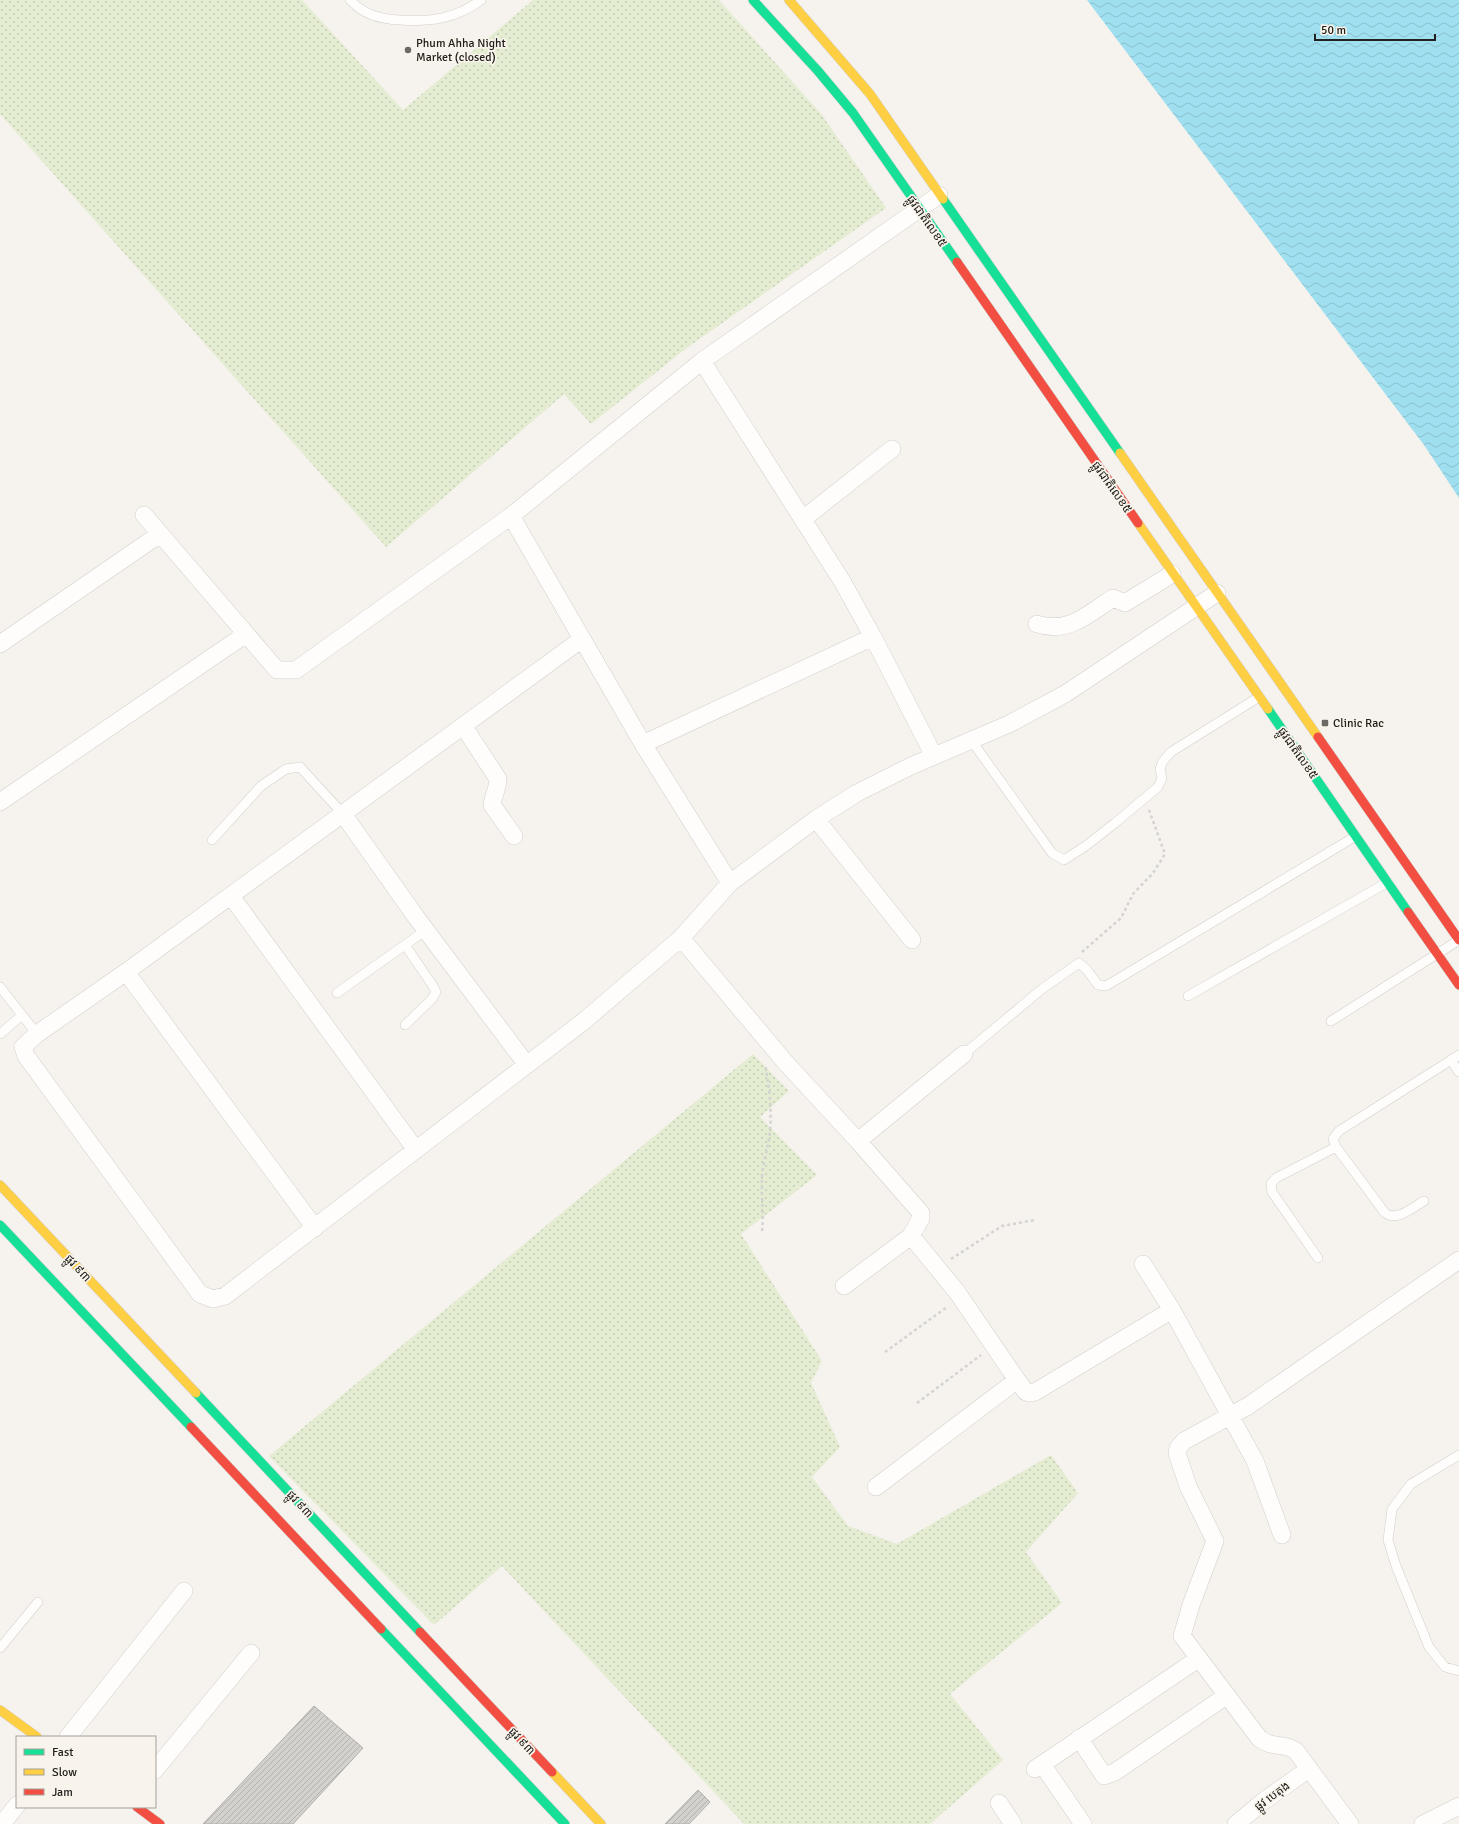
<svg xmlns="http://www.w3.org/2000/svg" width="1459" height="1824" viewBox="0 0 1459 1824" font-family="Signika,'Noto Sans Khmer',sans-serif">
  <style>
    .grass { fill: url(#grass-dots) }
    .water { fill: url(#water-waves) }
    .building { fill: url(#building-hatch); stroke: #b1aeab }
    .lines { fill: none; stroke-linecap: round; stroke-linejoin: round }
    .lane-casing { stroke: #d2cfcb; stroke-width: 10 }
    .street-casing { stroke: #d2cfcb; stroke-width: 18 }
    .fast-casing { stroke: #d2cfcb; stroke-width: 10 }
    .slow-casing { stroke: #d2cfcb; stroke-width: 10 }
    .jam-casing { stroke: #d2cfcb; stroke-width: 10 }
    .path { stroke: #d3d3d1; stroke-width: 2.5; stroke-dasharray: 3 3; stroke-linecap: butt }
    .lane { stroke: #fefdfc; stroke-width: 9 }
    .street { stroke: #fefdfc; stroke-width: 17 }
    .fast { stroke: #16e098; stroke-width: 9 }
    .slow { stroke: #ffcf43; stroke-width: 9 }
    .jam { stroke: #f24e42; stroke-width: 9 }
    .poi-dot { fill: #6c6a66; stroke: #f9f4eb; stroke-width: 1.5 }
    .labels { text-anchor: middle; stroke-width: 3.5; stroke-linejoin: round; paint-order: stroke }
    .poi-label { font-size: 12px; fill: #22201d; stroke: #f9f4eb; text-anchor: start }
    .street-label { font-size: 12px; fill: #22201d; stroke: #f9f4eb }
  </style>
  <defs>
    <pattern id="grass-dots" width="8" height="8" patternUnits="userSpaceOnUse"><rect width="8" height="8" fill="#e4ecd1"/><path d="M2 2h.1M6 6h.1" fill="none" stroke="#c3cab3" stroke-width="1.8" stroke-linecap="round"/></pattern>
    <pattern id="water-waves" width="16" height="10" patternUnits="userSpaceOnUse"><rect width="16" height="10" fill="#9fdfef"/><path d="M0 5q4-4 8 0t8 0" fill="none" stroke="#89bfcc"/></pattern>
    <pattern id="building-hatch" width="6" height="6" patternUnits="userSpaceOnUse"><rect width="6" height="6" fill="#d3d1ce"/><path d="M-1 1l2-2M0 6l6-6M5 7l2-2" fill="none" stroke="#b5b3b0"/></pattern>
  </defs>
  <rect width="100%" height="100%" fill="#f6f3ee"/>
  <path class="grass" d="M0,0h302l101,110 130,-110h186l103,115 64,93 -198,139 -97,77 -27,-30 -178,153 -386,-433z
    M753,1054l36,37 -29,26 57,58 -76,59 81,127 -11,22 29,64 -28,30 36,49 49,18 154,-89 27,38 -52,59 36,51 -112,91 53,66 -73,64h-186l-242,-258 -68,59 -165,-169z"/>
  <path class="water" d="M1087,0h372v498l-35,-53z"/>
  <path class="building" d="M314,1706l49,42 -70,76h-90z
    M698,1790l12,12 -21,22h-24z"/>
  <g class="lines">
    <defs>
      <path id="lane" d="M350,0c14,15 30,19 50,20 31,2 55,-1 81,-20
        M971,740l81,113 12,7 23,-15 28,-22 43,-36 4,-9 -2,-9 3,-8 8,-9 88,-55
        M212,840l49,-54 25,-17 14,-2 43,47
        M405,945l28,41 3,6 -4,7 -27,26
        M0,987l37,47
        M337,993l89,-63
        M1188,996l200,-114
        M1331,1021l128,-81
        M0,1034l22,-19
        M964,1054l78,-65 37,-26 8,7 11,15 8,1 250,-150
        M1451,1060l8,12
        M1424,1201c-11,6 -27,21 -39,12l-49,-66 -3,-8 6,-8 120,-76
        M1318,1258l-46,-66 -1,-8 5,-6 60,-31
        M1459,1455l-48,29 -19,25 -4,31 8,26 33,81 16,20 14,4
        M0,1648l38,-46"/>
      <path id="street" d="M702,361l140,220 31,56 61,119
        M144,515l133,155h19l215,-154 191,-155 237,-166
        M511,516l132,228 87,139
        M803,519l89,-70
        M1037,624c32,10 51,-10 76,-26l12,5 47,-29
        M582,639l-456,333 -89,62 -14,13 3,9 174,238 13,5 12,-3 359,-275 97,-83 49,-55 86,-64 41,-26 54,-27 98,-42 56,-30 152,-101
        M0,644l160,-110
        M464,727l34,52c0,9 -5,17 -6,26l22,31
        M643,744l230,-107
        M0,802l246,-168
        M343,814l73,103 111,148
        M816,819l96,121
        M231,896l185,254
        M681,938l104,124 73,79
        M126,972l189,256
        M911,1236l10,-18v-5l-63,-72 106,-87
        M1143,1264l29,46 83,151 27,74
        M844,1286l67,-50 46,56 60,88
        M876,1487l141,-107 9,12 3,1 6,-1 137,-82
        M68,1737l116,-146
        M1079,1738l25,38 11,-4 111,-76
        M1042,1764l41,60
        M1035,1769l163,-110
        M155,1770l96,-117
        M999,1803l14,21
        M2,1824l15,-19
        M1236,1824l29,-24 44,-31
        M1350,1824l-54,-73c-13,-9 -24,-2 -37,-13l-77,-102 9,-31 24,-64 -27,-55 -11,-33 1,-5 6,-7 64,-35 211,-146
        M1423,1824l36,-18"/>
      <path id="fast" d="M753,0l65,71 35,42 104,149
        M943,199l177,254
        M1268,709l140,203
        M0,1225l191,202
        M196,1393l224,239
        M381,1629l184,195"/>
      <path id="slow" d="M789,0l81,94 73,105
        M1120,453l198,284
        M1138,523l130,186
        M0,1185l196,208
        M0,1710l37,27
        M552,1772l49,52"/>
      <path id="jam" d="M957,262l181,261
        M1318,737l141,203
        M1408,912l51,73
        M191,1427l190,202
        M420,1632l132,140
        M137,1807l23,17"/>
    </defs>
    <use href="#lane" class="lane-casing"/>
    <use href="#street" class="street-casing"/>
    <use href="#fast" class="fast-casing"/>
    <use href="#slow" class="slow-casing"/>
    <use href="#jam" class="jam-casing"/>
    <path class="path" d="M1082,952l39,-34 12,-24 20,-21 12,-19 -16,-44
      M762,1231c2,-19 -1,-37 0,-55 1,-15 7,-30 8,-45 2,-23 -1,-45 -5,-67
      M951,1259l51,-33 33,-6
      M885,1352l62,-45
      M917,1403l64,-48"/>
    <use href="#lane" class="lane"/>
    <use href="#street" class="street"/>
    <use href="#fast" class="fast"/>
    <use href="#slow" class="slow"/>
    <use href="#jam" class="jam"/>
  </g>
  <g class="poi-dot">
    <circle cx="408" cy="50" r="4"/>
    <rect x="1321" y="719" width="8" height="8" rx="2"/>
  </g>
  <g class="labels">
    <g class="poi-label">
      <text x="416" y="47">Phum Ahha Night<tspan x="416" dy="14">Market (closed)</tspan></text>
      <text x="1333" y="727">Clinic Rac</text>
    </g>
    <g class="street-label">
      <text transform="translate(927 221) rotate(55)" y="4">ផ្លូវជាតិលេខ៥</text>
      <text transform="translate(1112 487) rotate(55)" y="4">ផ្លូវជាតិលេខ៥</text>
      <text transform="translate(1298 753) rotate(55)" y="4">ផ្លូវជាតិលេខ៥</text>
      <text transform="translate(78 1268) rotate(47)" y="4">ផ្លូវ ៩៣</text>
      <text transform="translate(300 1504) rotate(47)" y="4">ផ្លូវ ៩៣</text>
      <text transform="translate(522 1741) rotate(47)" y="4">ផ្លូវ ៩៣</text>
      <text transform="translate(1272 1796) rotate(-36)" y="4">ផ្លូវ បេតុង</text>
    </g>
  </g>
  <rect x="16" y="1736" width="140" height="72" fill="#f9f4eb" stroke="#a39f99"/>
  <rect x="24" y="1749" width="20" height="6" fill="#16e098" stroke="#a39f99"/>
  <text x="52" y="1756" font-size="12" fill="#22201d">Fast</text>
  <rect x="24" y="1769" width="20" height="6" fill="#ffcf43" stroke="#a39f99"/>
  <text x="52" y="1776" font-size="12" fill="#22201d">Slow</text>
  <rect x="24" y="1789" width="20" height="6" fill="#f24e42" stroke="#a39f99"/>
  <text x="52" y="1796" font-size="12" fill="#22201d">Jam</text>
  <path d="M1315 34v6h120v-6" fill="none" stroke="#22201d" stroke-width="2"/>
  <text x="1321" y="34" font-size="12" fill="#22201d" stroke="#f9f4eb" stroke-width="3" paint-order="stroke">50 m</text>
</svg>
